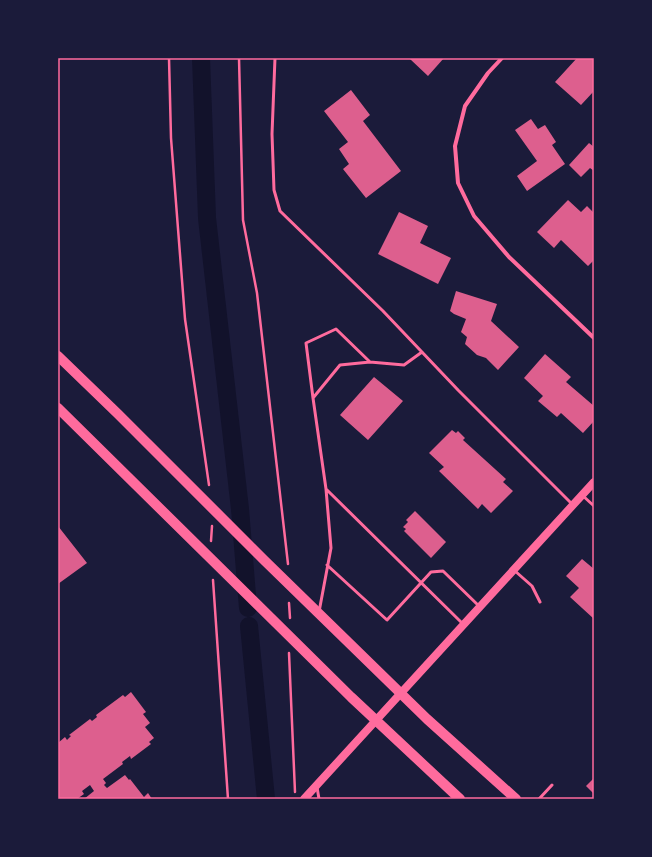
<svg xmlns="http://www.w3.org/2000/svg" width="652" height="857" viewBox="0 0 652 857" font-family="Inter,sans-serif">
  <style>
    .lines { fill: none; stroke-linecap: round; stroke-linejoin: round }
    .canal { stroke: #12122b; stroke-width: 18 }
    .building { fill: #dd5f8e }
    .path { stroke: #ff6b9d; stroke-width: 2.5 }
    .service { stroke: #ff6b9d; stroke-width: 3 }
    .minor { stroke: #ff6b9d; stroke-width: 4 }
    .secondary { stroke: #ff6b9d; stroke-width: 8 }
    .primary { stroke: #ff6b9d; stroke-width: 10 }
    .neatline { fill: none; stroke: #ff6b9d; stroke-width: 1.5 }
  </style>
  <rect width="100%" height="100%" fill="#1b1b3a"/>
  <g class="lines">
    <path class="canal" d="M201,58l6,160 33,291 8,99
      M249,626l17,173"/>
  </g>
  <path class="building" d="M411,58h33l-16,18 -18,-17z
    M577,58h17v33l-13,14 -26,-23z
    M351,90l19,25 -7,6 38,50 -35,27 -23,-29 6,-5 -10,-15 9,-7 -24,-31z
    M531,119l7,10 7,-4 11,17 -4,3 13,19 -38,27 -10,-15 20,-15 -22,-31z
    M589,143l5,4v24l-4,-3 -9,9 -12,-12z
    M568,200l13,12 6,-6 7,7v47l-6,6 -27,-26 -7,8 -17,-16z
    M399,212l29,14 -8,17 31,15 -13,26 -60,-30z
    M456,291l41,13 -6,17 28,26 -21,23 -12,-12 -9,-3 -12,-11 2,-7 -6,-5 5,-13 -12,-5 -4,-3z
    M545,354l26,23 -5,5 28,24v15l-11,12 -22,-20 -4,4 -19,-16 5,-5 -19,-18z
    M374,377l29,24 -35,39 -28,-25z
    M452,430l4,3 2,-2 7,7 -2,2 43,39 -3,3 10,9 -22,22 -9,-9 -4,5 -39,-38 5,-4 -15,-14z
    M415,511l31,31 -15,16 -27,-27 2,-2 -3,-2 5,-5 -2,-2z
    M58,526l29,37 -29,21z
    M582,559l12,10v50l-24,-22 9,-9 -13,-12z
    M131,692l15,20 -3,2 7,9 -5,4 9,11 -5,4 2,2 -20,15 -1,-3 -8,6 1,2 -20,15 3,4 -2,2 3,3 18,-13 4,5 1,-1 14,18 4,-4 4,6h-68l10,-8 -4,-6 -8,6 2,3 -7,5h-19v-56l7,-6 2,3 4,-4 -2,-1 21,-16 2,2 5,-4 -1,-2 27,-20 2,2z
    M594,778v16l-8,-8z"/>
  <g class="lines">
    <path class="path" d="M169,58l2,80 14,181 24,166
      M239,58l4,162 14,73 31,271
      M211,541l1,-15
      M213,580l15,219
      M289,603l1,15
      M289,653l6,139"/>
    <path class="service" d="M275,58l-3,76 2,56 6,21 103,100 75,79 114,114
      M422,352l-18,13 -34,-3 -30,3 -27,33 13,91 136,134
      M313,398l-7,-55 30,-14 34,33
      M582,495l12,11
      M327,565l60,55 44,-48 12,-1 37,36
      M515,571l17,15 8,16
      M319,612l12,-64 -5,-59
      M317,787l2,12
      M539,799l13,-14"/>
    <path class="minor" d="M502,58l-14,15 -23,33 -10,40 3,37 16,33 35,41 85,81"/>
    <path class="secondary" d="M304,799l290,-317"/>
    <path class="primary" d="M58,356l60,58 146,146 163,159 89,80
      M58,408l293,289 109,102"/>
  </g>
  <rect width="652" height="857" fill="none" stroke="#1b1b3a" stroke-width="118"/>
  <rect x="59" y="59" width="534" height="739" class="neatline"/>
</svg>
